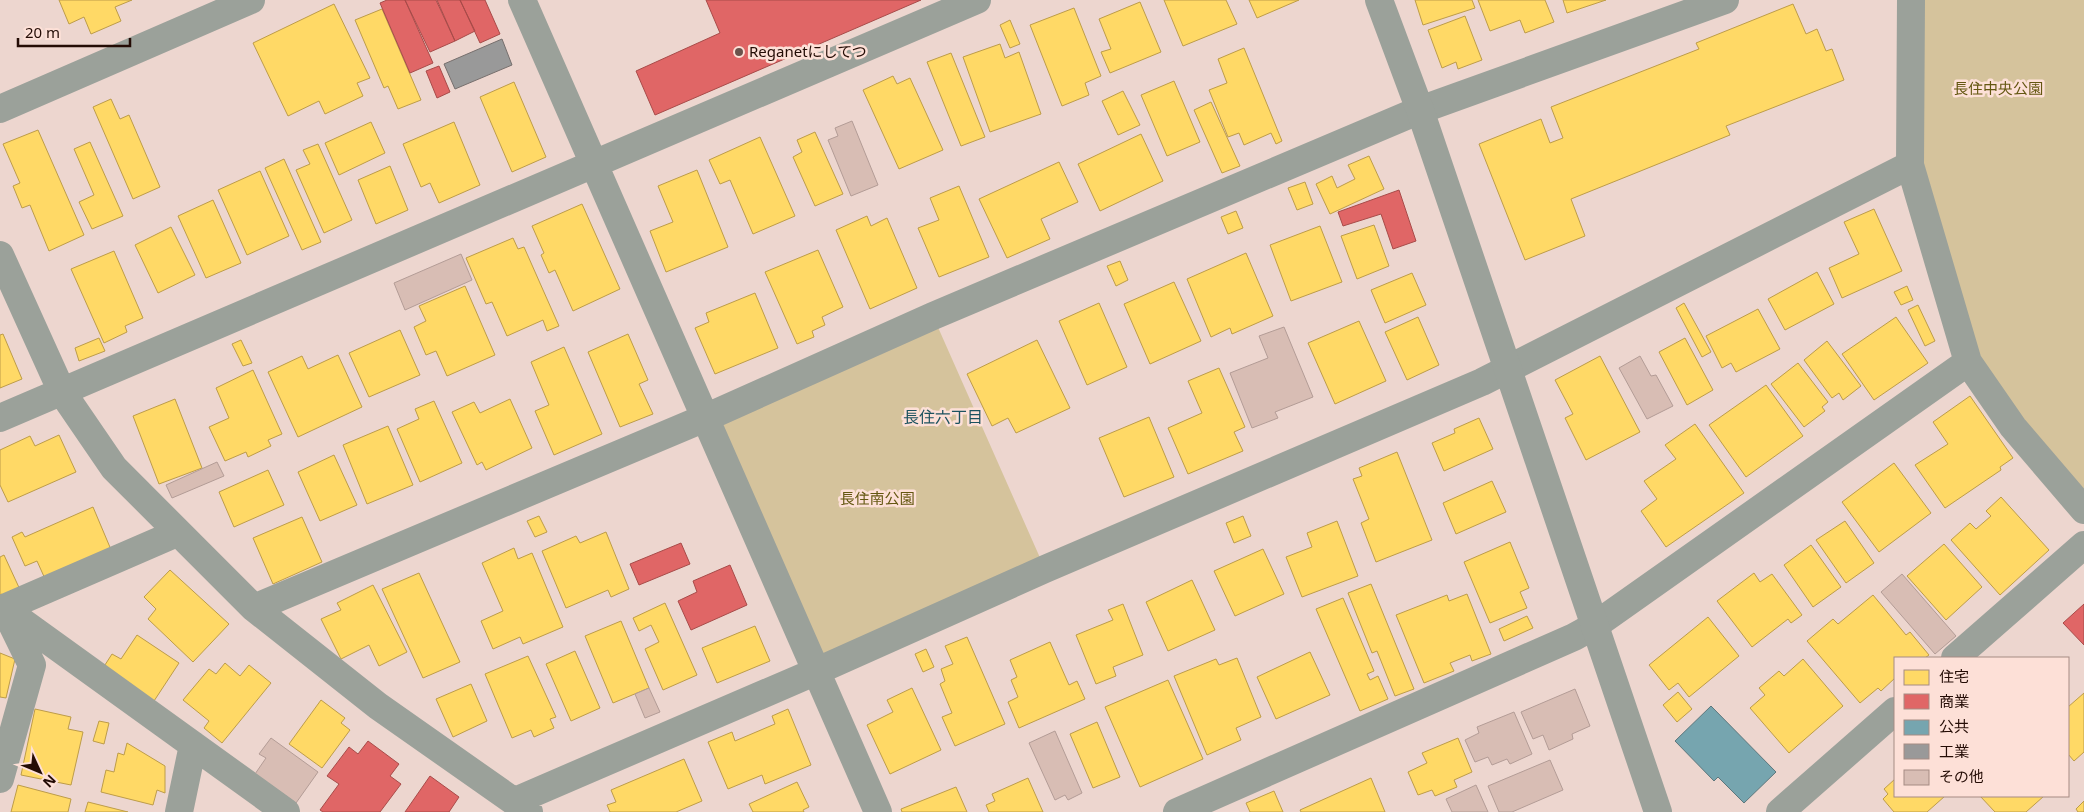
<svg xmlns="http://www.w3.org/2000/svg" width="2084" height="812" viewBox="0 0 2084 812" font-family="'Noto Sans','Noto Sans JP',sans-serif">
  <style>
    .green { fill: #d5c39c }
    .homes { fill: #ffd966; stroke: #bd9c49 }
    .shops { fill: #e06666; stroke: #a84b49 }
    .public { fill: #76a5af; stroke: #5d777c }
    .industry { fill: #999; stroke: #766f6d }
    .building { fill: #d8bdb4; stroke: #b39c96 }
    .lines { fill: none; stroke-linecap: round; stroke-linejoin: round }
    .minor { stroke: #9ba19a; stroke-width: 28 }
    .tertiary { stroke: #9ba19a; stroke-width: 28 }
    .poi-dot { fill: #6a534c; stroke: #fde0d7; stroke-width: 2 }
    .labels { text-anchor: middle; stroke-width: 5; stroke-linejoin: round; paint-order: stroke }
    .poi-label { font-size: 15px; fill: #240c05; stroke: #fde0d7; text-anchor: start }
    .park-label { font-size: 15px; fill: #645711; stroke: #fde0d7 }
    .neighbourhood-label { font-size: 16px; fill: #1c525f; stroke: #fde0d7 }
  </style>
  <rect width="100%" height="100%" fill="#edd6cf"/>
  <path class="green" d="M1911,0h173v510l-116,-148 -58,-197z
    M933,316l112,253 -228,102 -112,-253z"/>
  <path class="homes" d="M59,0h73l-17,7 6,14 -30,13 -7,-17 -15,7z
    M1164,0h62l11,24 -54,22z
    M1249,0h50l-42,18z
    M1415,0h57l3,8 -52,17z
    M1478,0h67l9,22 -29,11 -5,-13 -30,11z
    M1563,0h43l-39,13z
    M1140,2l21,50 -51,21 -9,-21 10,-3 -12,-30z
    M334,4l36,74 -13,5 6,13 -38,18 -6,-13 -31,15 -35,-73z
    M1793,4l13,30 11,-5 9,22 6,-2 12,31 -118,46 4,9 -159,64 14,37 -60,24 -46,-116 62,-25 9,24 13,-5 -12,-31 148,-58 -3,-6z
    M1074,8l27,68 -16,7 4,12 -27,11 -32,-81z
    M382,9l39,91 -23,9 -10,-23 -4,2 -29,-68z
    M1465,16l17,44 -24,9 -2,-7 -14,6 -14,-38z
    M1010,20l10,24 -10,4 -10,-23z
    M1000,44l5,14 14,-6 22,62 -51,18 -27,-75z
    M1244,48l38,93 -6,3 -5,-11 -27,12 -5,-12 -11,4 -19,-47 18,-7 -9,-24z
    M951,53l34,84 -24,9 -34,-84z
    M893,76l4,8 13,-6 33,72 -44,19 -36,-79z
    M1174,81l26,61 -33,14 -26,-61z
    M514,82l32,75 -34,15 -32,-75z
    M1123,91l17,34 -22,10 -16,-34z
    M111,99l9,20 9,-4 31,72 -27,12 -40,-92z
    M1211,102l29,64 -18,7 -28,-63z
    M371,122l14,31 -46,22 -14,-32z
    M454,122l26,63 -41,18 -9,-20 -9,4 -18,-43z
    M38,130l46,105 -35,16 -19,-46 -8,3 -9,-22 7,-3 -17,-39z
    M815,132l28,62 -28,12 -22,-49 9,-5 -5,-12z
    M1141,134l22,47 -63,30 -22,-47z
    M760,137l35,79 -42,18 -23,-54 -10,4 -11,-24z
    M90,142l33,74 -31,13 -13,-27 15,-7 -20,-46z
    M318,144l34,76 -28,13 -28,-63 14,-6 -7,-14z
    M1369,156l15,33 -54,25 -14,-30 16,-8 5,12 18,-9 -7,-14z
    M284,159l37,83 -19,8 -37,-82z
    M1059,162l19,40 -37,17 9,20 -43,19 -28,-59z
    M390,166l18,44 -32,14 -18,-44z
    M697,170l31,77 -62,25 -16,-41 23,-9 -15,-36z
    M260,171l29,65 -42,19 -29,-65z
    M1305,182l8,22 -16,6 -9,-22z
    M959,186l30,71 -50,20 -21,-49 21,-8 -9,-22z
    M213,200l28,63 -35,15 -28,-62z
    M582,204l38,85 -47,22 -18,-41 -6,3 -8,-18 3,-2 -12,-27z
    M1874,209l28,62 -60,27 -13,-30 30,-14 -15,-32z
    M1236,211l7,17 -15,6 -7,-17z
    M867,216l4,10 16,-8 30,70 -47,21 -34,-79z
    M1374,225l15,41 -32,13 -16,-43z
    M1320,226l22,56 -51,19 -21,-56z
    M171,227l24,48 -37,18 -23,-48z
    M513,238l5,11 6,-2 35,79 -12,5 -4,-11 -36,16 -15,-34 -6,2 -20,-46z
    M818,250l25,57 -21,10 3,8 -13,6 2,6 -17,7 -32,-72z
    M114,251l29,67 -18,8 2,6 -23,11 -33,-74z
    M1246,253l27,63 -41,18 -2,-6 -19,9 -24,-58z
    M1120,261l8,19 -12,6 -9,-20z
    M1817,272l17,32 -49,26 -17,-31z
    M1412,273l14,32 -41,18 -14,-33z
    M1174,282l27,59 -51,23 -26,-60z
    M465,286l30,69 -48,21 -11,-25 -10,4 -12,-28 12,-6 -7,-15z
    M1907,286l6,14 -12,5 -7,-13z
    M755,293l23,55 -63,26 -20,-46 14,-6 -3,-9z
    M1099,303l28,64 -40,18 -28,-64z
    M1684,303l27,49 -9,5 -26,-49z
    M1918,305l17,36 -10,5 -17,-36z
    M1758,309l22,40 -44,23 -5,-9 -9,5 -16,-32z
    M1418,317l21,48 -32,15 -22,-48z
    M1896,317l32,46 -54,37 -32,-46z
    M1359,321l27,60 -51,23 -27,-61z
    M400,330l20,45 -51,22 -20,-44z
    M3,334l19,45 -22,9v-53z
    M628,334l20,46 -9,4 14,30 -33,13 -32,-75z
    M99,338l6,13 -26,10 -4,-13z
    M1685,338l28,52 -26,15 -28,-53z
    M241,340l11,23 -9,3 -11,-22z
    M1037,340l33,68 -54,25 -8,-15 -16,8 -25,-52z
    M1827,341l34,45 -18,14 -4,-7 -7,5 -28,-38z
    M564,347l38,87 -48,21 -19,-44 14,-6 -18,-43z
    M338,355l24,52 -64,30 -30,-65 34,-16 6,13z
    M1600,356l40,76 -54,28 -21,-42 8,-4 -18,-34z
    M1798,363l30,39 -6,5 3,4 -21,16 -33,-43z
    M1219,368l26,59 -11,5 9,19 -55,23 -20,-46 34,-15 -14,-32z
    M253,370l29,64 -14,6 3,6 -23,11 -2,-5 -21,9 -16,-34 20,-9 -13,-30z
    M1766,385l37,51 -57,41 -37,-52z
    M1970,396l43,62 -13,9 1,3 -56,38 -30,-43 33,-21 -15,-22z
    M175,399l27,69 -43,16 -26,-68z
    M510,399l22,49 -46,22 -4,-8 -5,3 -25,-53 22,-10 6,11z
    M434,401l28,62 -42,19 -23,-53 22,-10 -4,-10z
    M1149,417l25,60 -50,20 -25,-59z
    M1479,418l14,31 -49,22 -12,-28 23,-10 -1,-4z
    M1695,424l49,69 -78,54 -25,-36 16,-12 -13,-18 32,-22 -11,-14z
    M388,426l25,59 -46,19 -24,-59z
    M59,435l17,37 -68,30 -8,-17v-35l30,-14 5,10z
    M1397,452l35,88 -56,22 -15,-39 8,-4 -16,-40 9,-3 -3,-8z
    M334,455l23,50 -37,16 -22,-49z
    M1894,463l37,50 -52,39 -37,-50z
    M268,470l16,35 -50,22 -15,-35z
    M1492,481l14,31 -50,22 -13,-31z
    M2001,497l48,53 -49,45 -49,-55 19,-17 6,6 15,-13 -5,-5z
    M93,507l19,45 -66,29 -9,-20 -12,5 -13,-29 10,-5 3,5z
    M539,516l8,16 -12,5 -8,-16z
    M1243,516l8,20 -17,7 -8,-20z
    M302,517l20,45 -49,22 -20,-46z
    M1337,521l21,55 -56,21 -16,-40 26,-10 -5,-14z
    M1845,521l29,42 -28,20 -30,-43z
    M606,532l23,57 -18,8 -3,-7 -42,18 -24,-57 34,-15 4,7z
    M1510,542l19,46 -9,4 7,16 -37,15 -26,-61z
    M1944,544l38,43 -36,33 -39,-44z
    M1811,545l30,42 -28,20 -29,-42z
    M514,548l4,11 14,-6 31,74 -40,17 -3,-7 -27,12 -12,-28 22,-10 -21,-48z
    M1263,549l21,45 -49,22 -21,-45z
    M4,555l18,39 -16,8 -4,-8 -2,1v-38z
    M170,570l59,54 -36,38 -45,-43 8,-10 -12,-12z
    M419,573l41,89 -37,16 -41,-89z
    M1754,573l6,9 12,-8 30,41 -11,8 -3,-4 -36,28 -35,-46z
    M1192,580l23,50 -47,21 -22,-49z
    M1371,584l43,105 -19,7 -18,-45 -5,2 -24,-60z
    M373,585l34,67 -28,14 -10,-21 -28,14 -20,-40 20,-9 -4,-7z
    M1467,594l24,60 -19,7 -2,-6 -20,8 4,8 -30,12 -28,-68 51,-20 2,6z
    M1873,595l33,40 4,-3 19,23 -4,3h-30v20l-14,13 -3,-3 -18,15 -53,-62 26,-22 5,5z
    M1343,598l31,73 -7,3 3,6 8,-4 10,23 -28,12 -44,-102z
    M665,603l32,72 -34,15 -18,-41 14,-7 -8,-17 -12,6 -6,-13z
    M1123,604l20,51 -30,12 3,9 -20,8 -20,-49 37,-15 -5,-10z
    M1527,616l6,12 -29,13 -5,-12z
    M1708,617l31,39 -50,41 -11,-14 -9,7 -20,-25z
    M621,621l28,67 -36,15 -28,-67z
    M755,626l15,35 -53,22 -15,-35z
    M137,635l42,28 -25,38 -51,-33 9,-14 9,5z
    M967,637l38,87 -50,22 -13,-29 10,-4 -12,-29 5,-3 -4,-12 12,-5 -8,-18z
    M1050,642l19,43 8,-4 8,18 -66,29 -11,-26 10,-5 -7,-17 6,-3 -7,-17z
    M926,649l8,18 -11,5 -8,-18z
    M575,651l25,57 -29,13 -25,-57z
    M1310,652l20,43 -54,24 -19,-42z
    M0,653l15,6 -9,39 -6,-1z
    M528,656l28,61 -6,2 4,9 -20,9 -3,-7 -19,8 -27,-64z
    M1237,658l24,59 -25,11 5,12 -34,15 -33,-79 42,-17 3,6z
    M1803,659l40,47 -54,47 -39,-45 15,-13 -6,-7 20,-17 5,5z
    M225,663l15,13 9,-11 22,18 -49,60 -18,-15 5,-7 -26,-21 26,-31 7,5z
    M1168,680l35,79 -63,28 -35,-80z
    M471,684l16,37 -34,16 -17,-38z
    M912,688l29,62 -51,24 -23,-49 26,-13 -6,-12z
    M1678,692l14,17 -15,13 -14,-17z
    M2084,693v59l-10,9 -6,-7v-47z
    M321,700l24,18 -4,5 9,7 -28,38 -33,-24z
    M35,709l36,8 -3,12 15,3 -12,53 -50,-10z
    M788,709l23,56 -46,19 -3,-9 -34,14 -20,-47 24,-10 3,9 40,-17 -3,-8z
    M99,721l10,2 -5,21 -11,-3z
    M1097,722l23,55 -27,11 -23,-54z
    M1458,738l14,34 -18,8 3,7 -22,9 -3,-6 -14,5 -10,-23 19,-9 -5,-10z
    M127,743l38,23v27l-8,-3 -4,15 -52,-13 5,-22 8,2 4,-19 6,2z
    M684,759l18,42 -26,11h-66l-3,-7 9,-3 -5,-12z
    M1028,778l15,34h-54l-3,-7 9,-4 -3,-7z
    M1371,778l14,34h-84l-1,-2z
    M1895,779v17h50l-18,16h-33l-11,-13 5,-5 -4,-5z
    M797,782l12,25 -6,3 1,2h-51l-4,-8z
    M18,785l53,14 -3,13h-57z
    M956,787l11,25h-65l-1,-3z
    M1274,791l9,21h-33l-4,-9z
    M1980,796h64l-18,16h-31z
    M2084,801v11h-6l-2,-3z
    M88,802l40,10h-43z"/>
  <path class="shops" d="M387,0h18l28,63 -23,10 -30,-70z
    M405,0h31l19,41 -25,11z
    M437,0h23l15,31 -20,10z
    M460,0h25l15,34 -20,9z
    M706,0h215l-266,115 -19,-44 84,-38z
    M439,66l11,26 -13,6 -11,-27z
    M1399,190l17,51 -23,8 -12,-35 -38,12 -5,-14z
    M681,543l9,21 -51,21 -9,-21z
    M730,565l17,40 -56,25 -13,-29 19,-9 -4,-11z
    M2084,604v41l-21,-22z
    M368,741l31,23 -9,12 11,8 -21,28h-57l-3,-2 19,-26 -12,-8 22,-29 9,7z
    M430,776l29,21 -10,15h-44z"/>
  <path class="public" d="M1711,706l65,66 -32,31 -26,-26 -4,4 -39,-40z"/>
  <path class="industry" d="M502,39l10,26 -57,24 -11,-25z"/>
  <path class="building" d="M852,121l26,64 -27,11 -23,-56 10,-4 -3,-8z
    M461,254l11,26 -67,30 -11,-27z
    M1284,327l29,70 -38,15 3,6 -26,10 -22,-55 38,-15 -9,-22z
    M1640,356l11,20 5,-1 17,31 -26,13 -28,-51z
    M217,462l7,14 -52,22 -6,-13z
    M1902,574l54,62 -21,18 -54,-62z
    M649,688l11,24 -15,6 -10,-24z
    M1575,689l15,37 -18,8 1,5 -24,11 -6,-15 -10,4 -12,-27z
    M1514,712l18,42 -22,10 -3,-5 -15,6 -4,-8 -13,5 -10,-22 14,-7 -2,-6z
    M1055,731l27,62 -14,7 -3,-5 -10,5 -26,-57z
    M271,738l47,34 -22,31 -41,-29 11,-16 -7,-4z
    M1550,760l13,30 -51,22h-13l-11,-26z
    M1476,785l12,27h-36l-6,-13z"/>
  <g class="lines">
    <path class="minor" d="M522,0l356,812
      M1911,0l-1,165 58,197 45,65 71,83
      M0,255l62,137 52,76 140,140 124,98 151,106
      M0,418l977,-418
      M254,608l451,-190 228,-102 487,-206 305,-110
      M6,610l280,202
      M0,779l32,-114 -28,-57 173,-75
      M515,801l302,-130 228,-102 437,-187 428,-217
      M179,812l14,-67
      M1177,812l397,-175 20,-11 374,-264"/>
    <path class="tertiary" d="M1379,0l41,110 238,702
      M0,109l251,-109
      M1955,658l129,-113
      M1780,812l115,-101"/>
  </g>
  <circle class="poi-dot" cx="739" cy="52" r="5"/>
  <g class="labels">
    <g class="poi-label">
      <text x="749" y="57">Reganetにしてつ</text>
    </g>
    <g class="park-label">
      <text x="1998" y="94">長住中央公園</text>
      <text x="877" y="504">長住南公園</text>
    </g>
    <g class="neighbourhood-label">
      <text x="943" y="423">長住六丁目</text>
    </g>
  </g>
  <rect x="1894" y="657" width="175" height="140" fill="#fde0d7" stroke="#a68b83"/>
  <rect x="1904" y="670" width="25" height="15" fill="#ffd966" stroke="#a68b83"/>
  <text x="1939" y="682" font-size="15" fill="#240c05">住宅</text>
  <rect x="1904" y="694" width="25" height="15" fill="#e06666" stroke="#a68b83"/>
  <text x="1939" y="707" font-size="15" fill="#240c05">商業</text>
  <rect x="1904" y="720" width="25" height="15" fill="#76a5af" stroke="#a68b83"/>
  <text x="1939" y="732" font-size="15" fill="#240c05">公共</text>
  <rect x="1904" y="744" width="25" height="15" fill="#999999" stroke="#a68b83"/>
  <text x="1939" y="757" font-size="15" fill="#240c05">工業</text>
  <rect x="1904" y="770" width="25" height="15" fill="#d8bdb4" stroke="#a68b83"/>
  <text x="1939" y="782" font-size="15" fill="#240c05">その他</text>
  <g transform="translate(40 772) rotate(134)" stroke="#fde0d7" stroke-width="4" paint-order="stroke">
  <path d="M0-4L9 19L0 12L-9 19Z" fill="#240c05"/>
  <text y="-8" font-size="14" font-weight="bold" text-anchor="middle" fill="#240c05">N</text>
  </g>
  <path d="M18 38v8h112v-8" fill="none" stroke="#240c05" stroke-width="2.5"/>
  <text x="25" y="38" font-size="15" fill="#240c05" stroke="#fde0d7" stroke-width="4" paint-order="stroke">20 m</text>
</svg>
